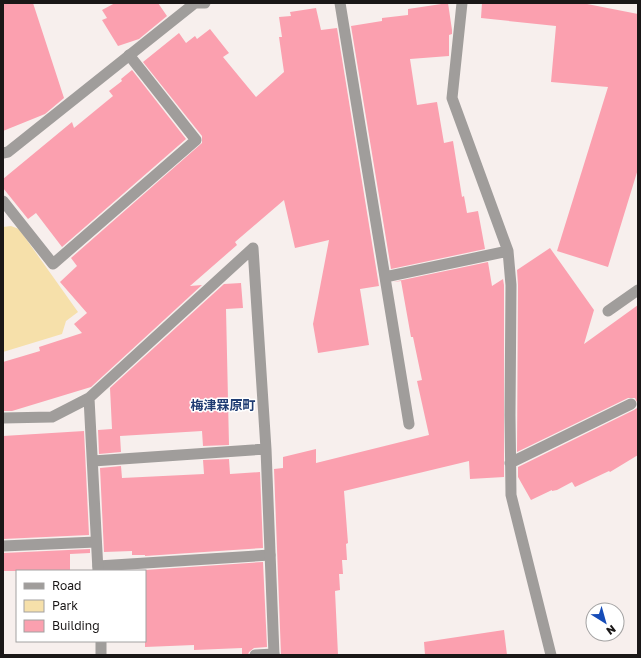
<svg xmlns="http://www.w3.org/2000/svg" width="641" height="658" viewBox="0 0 641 658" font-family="'Golos Text','Noto Sans JP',sans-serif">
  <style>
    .green { fill: #f6e0aa }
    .building { fill: #fba0af }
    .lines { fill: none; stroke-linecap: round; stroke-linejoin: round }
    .service { stroke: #a09d9b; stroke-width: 11 }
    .minor { stroke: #a09d9b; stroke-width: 11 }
    .labels { text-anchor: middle; stroke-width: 3; stroke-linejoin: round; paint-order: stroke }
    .neighbourhood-label { font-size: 13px; font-weight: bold; fill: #203d73; stroke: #fff }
  </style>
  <rect width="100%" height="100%" fill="#f7efed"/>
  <path class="green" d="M11,226l8,3 59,83 -12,9 -4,13 -59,18v-125z"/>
  <path class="building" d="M3,3h30l31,95 -19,16 -42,17z
    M115,3h43l9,13 -28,23 -21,7 -16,-26 5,-2 -5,-8z
    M448,3l4,27v4l-3,1v21l-39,3 7,46 20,-3 7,41 9,-2 9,56 2,-1 3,17 11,-2 7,38 -94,20 -40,-243 31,-5v-3l26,-3v-6z
    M482,3h100l56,11v155l-30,98 -51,-16 51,-164 -57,-5 5,-56 -75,-8z
    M316,8l5,22 16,-2 42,258 -19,3 9,56 -51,8 -5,-29 16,-84 -34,8 -11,-48 -49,42 2,3 -47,41 12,-1 -111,102 -79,24h-9v-49l37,-11 -1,-4 43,-14 -8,-9 13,-11 -27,-31 17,-16 -6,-8 131,-115v-7l-59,-74 36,-29 7,10 9,-7 2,3 13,-10 19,24 -6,4 33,40 28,-25 -5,-35h3l-3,-20 12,-1 -1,-4z
    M132,70l54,69 -124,108 -26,-34 -8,6 -25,-31v-9l69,-57 2,6 39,-32 -4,-5 13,-10 -1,-2z
    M550,248l44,62 -10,34 54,-39v150l-28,17 -1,-1 -34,16 -3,-5 -15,8 -5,1v-1l-21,10 -13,-23v-10l116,-57 3,-2 1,-4 -3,-6h-7l-111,54 1,-167 -1,-15z
    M488,262l4,24 11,-7 1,6v192l-34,2 -1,-18 -125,30 4,52 -2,1 1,16h-5l1,14h-4l1,16 -5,1 3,64h-57l-7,-186 9,-1v-11l33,-8v14l113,-28 -12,-54 5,-1 -9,-43h-2l-10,-56 -8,1z
    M241,283l2,25 -17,1 3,136 -26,1 -1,-15 -82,5 1,16 -22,2 -1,-24 14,-1 -2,-41 114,-104z
    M84,431l5,104 -86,4v-103z
    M229,459l1,15 30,-2 3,76 -118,8v-1h-13v-4l-28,1 -4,-84 21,-2 1,12 82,-4 -1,-14z
    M90,549v4l-20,1v17h-67v-18z
    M263,562l4,85 -13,1 -5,4 -1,3h-6v-7l-48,2v-5l-49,2v-77z
    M504,630l3,25h-82l-1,-13z"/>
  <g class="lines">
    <path class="service" d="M340,3l69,421
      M462,3l-10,95 56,153 3,34 -1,130 1,80 40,160
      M3,201l50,63 143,-124 -67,-85
      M385,277l123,-26
      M510,463l121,-59
      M3,546l93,-4
      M98,566l172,-11
      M255,655l19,-1"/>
    <path class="minor" d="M3,153l5,-1 187,-149h10
      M253,248l13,201 8,206
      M608,311l30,-21
      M89,398l9,173
      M3,418l49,-1 37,-19 164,-150
      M93,461l173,-12
      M101,641v14"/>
  </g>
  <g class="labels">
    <g class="neighbourhood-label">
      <text x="223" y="410">梅津罧原町</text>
    </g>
  </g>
  <rect width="641" height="658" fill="none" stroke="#1a1717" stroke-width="8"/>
  <rect x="16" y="570" width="130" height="72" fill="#ffffff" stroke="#a3a2a2"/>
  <rect x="24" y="583" width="20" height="6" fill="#a09d9b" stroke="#a3a2a2"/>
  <text x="52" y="590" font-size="12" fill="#1a1717">Road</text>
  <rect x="24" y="600" width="20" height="12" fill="#f6e0aa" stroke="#a3a2a2"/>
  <text x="52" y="610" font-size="12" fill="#1a1717">Park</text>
  <rect x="24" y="620" width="20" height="12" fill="#fba0af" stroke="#a3a2a2"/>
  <text x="52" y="630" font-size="12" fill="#1a1717">Building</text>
  <g transform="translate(605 622) rotate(143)"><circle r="19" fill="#ffffff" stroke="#a3a2a2"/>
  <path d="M0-3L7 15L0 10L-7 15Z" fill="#164cb8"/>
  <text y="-6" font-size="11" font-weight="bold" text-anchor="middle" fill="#1a1717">N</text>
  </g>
</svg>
